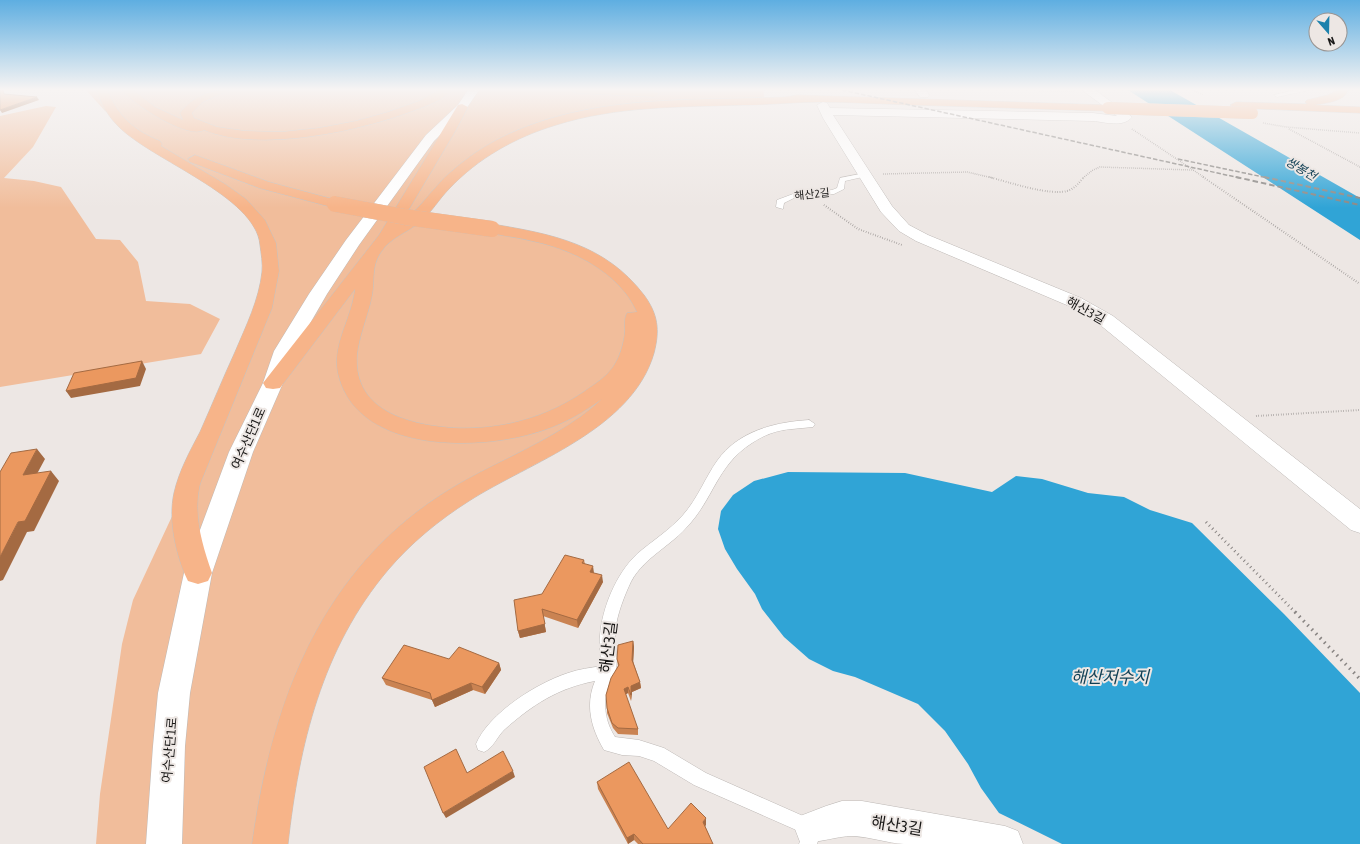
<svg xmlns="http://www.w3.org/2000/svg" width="1360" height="844" viewBox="0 0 1360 844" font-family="'Asap Condensed','Noto Sans KR',sans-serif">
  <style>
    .green { fill: #f1bd9b }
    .water { fill: #30a4d6 }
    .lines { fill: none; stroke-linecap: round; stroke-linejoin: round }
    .lane-casing { stroke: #beb9b6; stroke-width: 1 }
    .street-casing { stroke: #beb9b6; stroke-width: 1 }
    .secondary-casing { stroke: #beb9b6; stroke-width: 1 }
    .highway-casing { stroke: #c3c3c2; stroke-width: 1 }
    .path-far3 { stroke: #898583; stroke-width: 1.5; stroke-dasharray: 0.5 1.5; stroke-linecap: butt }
    .path-far2 { stroke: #898583; stroke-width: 2; stroke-dasharray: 0.5 2; stroke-linecap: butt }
    .path-far1 { stroke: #898583; stroke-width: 3; stroke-dasharray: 1 3.5; stroke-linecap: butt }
    .path { stroke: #898583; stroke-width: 3.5; stroke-dasharray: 1.5 4.5; stroke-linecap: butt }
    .lane { fill: #fff; fill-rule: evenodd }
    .street { fill: #fff; fill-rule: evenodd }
    .secondary { fill: #fff; fill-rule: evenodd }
    .highway { fill: #f7b489; fill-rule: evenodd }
    .rail-far1 { stroke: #8b8885; stroke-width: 1.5; stroke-dasharray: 4.5 2; stroke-linecap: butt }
    .rail { stroke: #8b8885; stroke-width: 2; stroke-dasharray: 5.5 3; stroke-linecap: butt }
    .highway-bridge-far1-casing { stroke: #c3c3c2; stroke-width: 12; stroke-linecap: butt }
    .highway-bridge-casing { stroke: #c3c3c2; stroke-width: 16; stroke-linecap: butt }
    .highway-bridge-far1 { stroke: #f7b489; stroke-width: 12 }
    .highway-bridge { stroke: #f7b489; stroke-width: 16 }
    .wall { fill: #ca8352 }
    .shaded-wall { fill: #a46a42 }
    .building { fill: #eb985f; stroke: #a46a42 }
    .labels { text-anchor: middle; stroke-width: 4; stroke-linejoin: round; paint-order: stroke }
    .far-street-label { font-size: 11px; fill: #181716; stroke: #ede7e4 }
    .far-water-label { font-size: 12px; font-style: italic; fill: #103f54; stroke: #ede7e4 }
    .street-label { font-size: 13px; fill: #181716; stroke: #ede7e4 }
    .near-street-label { font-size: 16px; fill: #181716; stroke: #ede7e4 }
    .near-water-label { font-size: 17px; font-style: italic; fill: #103f54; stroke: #ede7e4 }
  </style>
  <rect width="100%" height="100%" fill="#ede7e4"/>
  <path class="green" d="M86,90h677l2,12h-58l-118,11 -92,31 -80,73 75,12 92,24 57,49 -16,87 -160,103 -126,125 -69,227h-174l4,-50 22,-150 11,-44 69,-148 67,-163 -9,-68 -155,-110z
    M46,106l10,1 -23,40 -29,31 30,3 27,6 35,52 24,1 18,22 8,39 44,3 30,15 -19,35 -201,33v-271z"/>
  <path class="water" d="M1128,90h42l190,108v42z
    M788,472l117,1 87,19 24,-16 26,3 46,14 36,4 26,13 42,13 92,91 76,79v151h-298l-63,-31 -18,-25 -13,-24 -23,-33 -27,-27 -63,-27 -22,-6 -24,-12 -25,-22 -22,-28 -7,-15 -18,-25 -12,-20 -7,-20 3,-18 12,-16 21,-14z"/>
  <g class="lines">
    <defs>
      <path id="lane" d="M1295,90h14l-32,7 -3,-2z
        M865,173l2,1v2l-22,5 -1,8 -10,5 -40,4 -10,5 -1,6 -7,-2 1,-7 16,-6 39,-4 5,-2 3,-10z
        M809,420l6,4 -2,3c-7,1 -14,1 -21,2 -15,1 -28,6 -40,14 -36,23 -38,56 -66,85 -18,20 -46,32 -57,58 -7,16 -14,34 -14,52 0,10 3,21 1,31 -1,6 -6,12 -8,19 -6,17 -2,35 7,49l24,3 25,8 42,25 113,50 3,6 -5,15h-18l4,-11 -109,-48 -40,-24 -15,-5 -17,-1 -18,-5c-13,-22 -19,-45 -9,-69 -37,7 -63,24 -91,49 -7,7 -11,18 -20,22l-6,-2 -2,-6c13,-31 61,-61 92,-71 11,-4 22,-5 33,-7 0,-10 -2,-20 -1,-30 2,-28 16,-62 37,-82 15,-13 33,-24 46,-39 15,-17 22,-37 34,-54 21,-30 58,-39 92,-41z"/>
      <path id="street" d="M915,90h11l3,5 -1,2h-8z
        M1082,90h13l37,27c-9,11 -27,5 -39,4l-260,-6 59,91 17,19 19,10 153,63 32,18 247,193v24l-9,-3 -252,-206 -30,-18 -153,-65 -17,-10 -18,-19 -58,-94 -6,-13 6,-3 4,1 3,5 263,5 24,3z
        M842,801h20l143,25 13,5 5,13c-39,0 -79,0 -119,0 -17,-1 -33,-7 -51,-8 -18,0 -35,8 -53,6l-5,-13 5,-13 26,-10z"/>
      <path id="secondary" d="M468,90h11l-13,19 -32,32 -75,104 -32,49 -33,57 -11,32 -30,69 -41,121 -22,120 -5,53 -3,98h-36l7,-98 5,-53 26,-120 45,-121 34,-69 11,-32 35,-57 37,-54 80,-105 32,-30z"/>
      <path id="highway" d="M97,90h11c9,26 27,41 52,51l2,3 -1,2 64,38 21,15 19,21 11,23 3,28 -7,37 -72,176c-7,31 2,60 12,89l-4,8 -10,3 -10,-3c-12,-25 -20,-61 -14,-88 5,-22 16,-42 26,-61 12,-27 23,-54 35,-80 11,-26 24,-52 27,-80 1,-8 -1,-19 -2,-27 -4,-49 -109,-85 -142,-119 -10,-10 -17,-22 -21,-36z
        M122,90h12l21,17 28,13 -3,-7c13,-17 29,-23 49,-23l-26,12 -11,11 2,5 23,9 28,4 36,1 38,-4 37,-7 32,-9 31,-11 19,-11h14c-8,10 -26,16 -37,20 -54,21 -156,43 -211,20 -15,10 -72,-26 -82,-40z
        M572,90h74l12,2 1,2 -5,3 -77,-4z
        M1338,90h10c-4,12 -23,13 -34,15l46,2v6l-124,-5 -6,-3 6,-3 71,2 -2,-2 2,-2 21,-5z
        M798,95l310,10 6,3 -6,3c-65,-2 -130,-4 -195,-6 -31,-1 -63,-3 -94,-3 -25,0 -51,3 -76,3 -62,2 -127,1 -187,20 -40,12 -78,33 -107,64 -10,10 -17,23 -29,33 -13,11 -29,15 -39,30 -11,16 -5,29 -10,48 -4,18 -12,36 -14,55 -4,56 52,70 97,73 48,2 92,-10 131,-37 10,-7 21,-14 28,-24 7,-10 11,-24 12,-36 0,-7 -1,-12 2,-18l10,-1c-18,-40 -65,-63 -105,-71 -15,-4 -31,-5 -45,-9l-3,-3 3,-3 5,-2c60,10 113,20 152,71 14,19 16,35 10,58 -22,77 -124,109 -185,148 -30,19 -58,42 -81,69 -66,78 -89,175 -100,274h-36c20,-143 70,-278 200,-356 50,-30 107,-49 150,-89 -18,13 -37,24 -58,31 -60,21 -184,25 -205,-53 -9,-30 13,-58 16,-88l-75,99 -7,1 -7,-1 -3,-5 116,-148 79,-130 4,-1 6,3 -12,23 -54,91c14,-9 23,-22 34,-34 11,-13 25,-24 39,-34 90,-60 206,-52 309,-56z
        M195,155l74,27 71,19 2,3 -2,3 -5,1 -76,-20 -69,-26 -2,-3z"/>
    </defs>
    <use href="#lane" class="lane-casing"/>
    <use href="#street" class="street-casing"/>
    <use href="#secondary" class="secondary-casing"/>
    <use href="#highway" class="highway-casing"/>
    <path class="path-far3" d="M1015,90l59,1
      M1193,90l10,5
      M1263,123l23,4 74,6
      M1132,129l73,49
      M1289,129l71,38
      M883,174l84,-2 26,6
      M1083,178l10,-8 7,-3 92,3"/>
    <path class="path-far2" d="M989,177c19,5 61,19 78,14 7,-2 12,-8 17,-14
      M1203,177l157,107
      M824,205l34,24 44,16
      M1256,416l104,-6"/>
    <path class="path-far1" d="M1206,522l90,91"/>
    <path class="path" d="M1295,612l65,67"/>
    <use href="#lane" class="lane"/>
    <use href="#street" class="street"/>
    <use href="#secondary" class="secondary"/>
    <use href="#highway" class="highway"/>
    <path class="rail-far1" d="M842,90l398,88
      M1178,159l90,19"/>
    <path class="rail" d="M1236,177l124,28
      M1264,177l96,21"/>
    <defs>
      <path id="highway-bridge-far1" d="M1108,108l144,5"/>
      <path id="highway-bridge" d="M335,204l70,13 87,12"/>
    </defs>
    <use href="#highway-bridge-far1" class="highway-bridge-far1-casing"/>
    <use href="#highway-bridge" class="highway-bridge-casing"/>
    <use href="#highway-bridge-far1" class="highway-bridge-far1"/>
    <use href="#highway-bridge" class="highway-bridge"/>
  </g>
  <path class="wall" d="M584,560l1,4 18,18 -25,46 -35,-12 3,16 -26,6 -2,-7z
    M633,641l1,6 -1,14 7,21 1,6 -9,4 -1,9 -3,-8 -3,2 13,34v6l-20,-1 -5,-6 -6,-15v-5l11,-42 -1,-7z
    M449,659l50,4 2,7 -16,24 -12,-4 -38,17 -3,-7 -46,-15 -4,-7z
    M597,782l71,47 38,-4 -1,1 8,18h-75l-4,-4 -6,4 -30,-55z"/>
  <path class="shaded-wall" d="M37,97l2,3 -37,13 -2,-3z
    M142,361l4,8 -6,17 -69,12 -5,-7z
    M37,449l8,10 -14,26 -8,-10z
    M51,471l8,10 -25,50 -7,1 -24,48 -3,1v-24l18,-35z
    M593,566l1,7 -4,-1z
    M602,575l1,7 -25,46 -1,-8z
    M542,609l4,23 -26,6 -2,-7z
    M633,641l1,6 -1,19 -1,-6z
    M499,663l2,7 -16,24 -3,-7z
    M640,682l1,6 -9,4 -1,9v-15z
    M471,683l2,7 -38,17 -3,-7z
    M628,687v6l-4,2v-6z
    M513,771l2,6 -69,41 -3,-5z
    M706,818v7l-3,3v-6z
    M634,834v6l-6,4 -1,-6z"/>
  <path class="building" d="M0,90h3l1,4 33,3 -37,13z
    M142,361l-6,17 -70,13 8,-18z
    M37,449l-14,26 28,-4 -26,50 -7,1 -18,35v-85l11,-19z
    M565,555l19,5 -2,3 11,3 -3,6 12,3 -25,45 -35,-11 3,15 -27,7 -4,-31 28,-6z
    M633,641l-1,19 8,22 -9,4v9l-3,-8 -4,2 14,40 -20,-1 -6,-5 -5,-15 -1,-13 5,-17 8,-13 -2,-6 1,-14z
    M404,645l45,14 10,-12 40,16 -17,24 -11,-4 -39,17 -2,-7 -48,-15z
    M456,749l11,24 36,-22 10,20 -70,42 -19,-46z
    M629,762l39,67 23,-26 15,15 -3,4 10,22h-70l-9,-10 -7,4 -30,-56z"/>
  <linearGradient id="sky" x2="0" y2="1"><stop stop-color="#5eaee1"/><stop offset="0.43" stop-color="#f7f4f3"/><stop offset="1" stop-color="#f7f4f3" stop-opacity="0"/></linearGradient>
  <rect width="1360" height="208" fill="url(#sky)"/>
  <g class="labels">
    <g class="far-street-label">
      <text transform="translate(812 194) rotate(-6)" y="4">해산2길</text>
    </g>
    <g class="far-water-label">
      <text transform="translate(1301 169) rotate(31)" y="4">쌍봉천</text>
    </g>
    <g class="street-label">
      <text transform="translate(1086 310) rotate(29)" y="5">해산3길</text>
      <text transform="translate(248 438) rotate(-66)" y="5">여수산단1로</text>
      <text transform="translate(169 750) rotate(-85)" y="5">여수산단1로</text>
    </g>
    <g class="near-street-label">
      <text transform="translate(608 647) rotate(-83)" y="6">해산3길</text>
      <text transform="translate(897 825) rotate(9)" y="6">해산3길</text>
    </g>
    <g class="near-water-label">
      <text x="1110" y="683">해산저수지</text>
    </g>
  </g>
  <g transform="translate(1328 32) rotate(160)"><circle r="19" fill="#ede7e4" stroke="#989492"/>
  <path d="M0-3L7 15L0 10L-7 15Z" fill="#1d81ac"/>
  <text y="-6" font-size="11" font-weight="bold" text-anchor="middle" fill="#181716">N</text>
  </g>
</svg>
